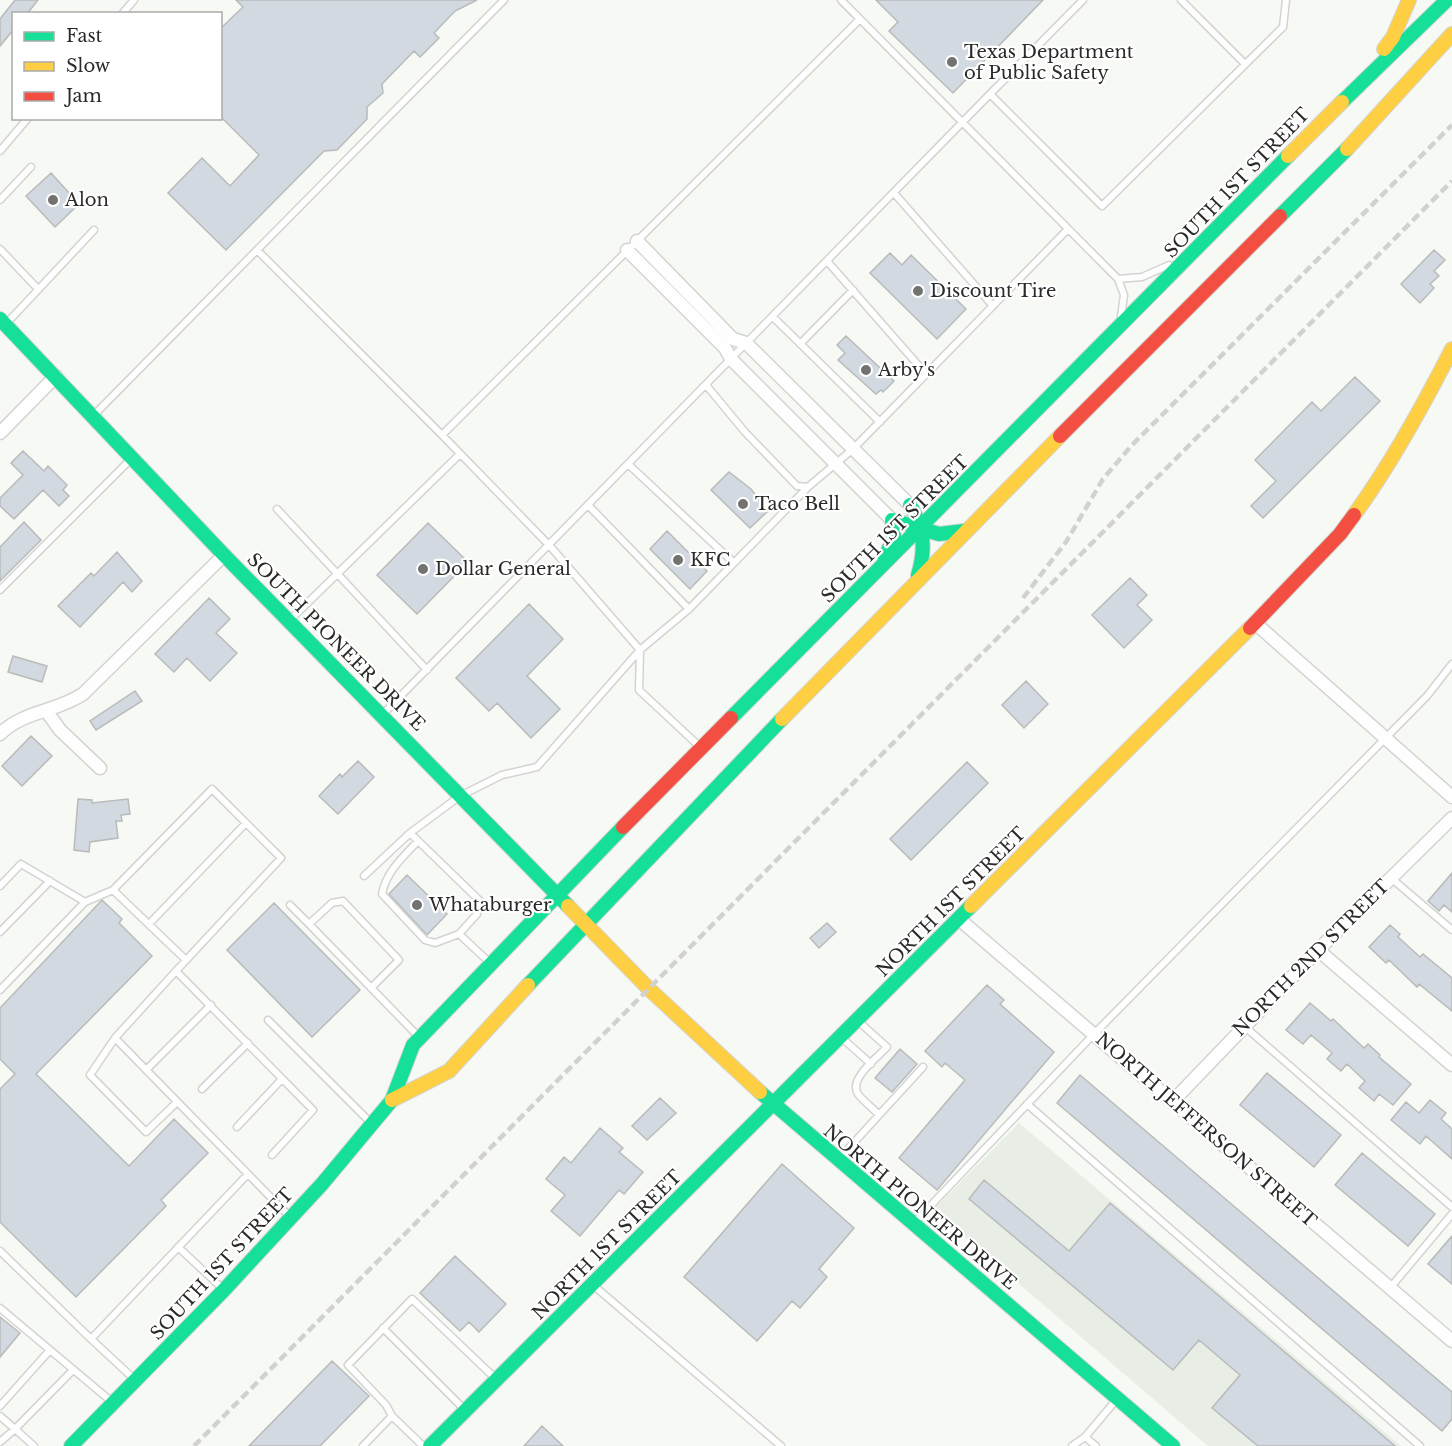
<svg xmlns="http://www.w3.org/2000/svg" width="1452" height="1446" viewBox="0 0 1452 1446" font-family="'Libre Baskerville',serif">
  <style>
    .built { fill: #e8eee5 }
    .building { fill: #d2d9e1; stroke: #b9bbba; stroke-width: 1.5 }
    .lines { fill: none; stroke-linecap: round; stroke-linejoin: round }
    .lane-casing { stroke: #d3d4d2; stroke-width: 9 }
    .street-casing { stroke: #d3d4d2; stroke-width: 15 }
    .fast-casing { stroke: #d3d4d2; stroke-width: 16 }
    .slow-casing { stroke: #d3d4d2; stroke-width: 16 }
    .jam-casing { stroke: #d3d4d2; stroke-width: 16 }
    .lane { stroke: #fefefe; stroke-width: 6 }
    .street { stroke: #fefefe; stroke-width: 12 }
    .fast { stroke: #16e098; stroke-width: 14 }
    .slow { stroke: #ffcf43; stroke-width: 14 }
    .jam { stroke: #f24e42; stroke-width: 14 }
    .rail { stroke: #d1d2d0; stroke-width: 4.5; stroke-dasharray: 9 4.5; stroke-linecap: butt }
    .poi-dot { fill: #727370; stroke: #fff; stroke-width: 2 }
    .labels { text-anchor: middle; stroke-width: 4.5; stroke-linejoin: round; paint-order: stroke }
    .poi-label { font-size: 18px; fill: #2a2b29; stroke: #fff; text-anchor: start }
    .street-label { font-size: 18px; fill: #2a2b29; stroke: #fff }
  </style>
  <rect width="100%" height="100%" fill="#f7f9f5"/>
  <path class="built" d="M1019,1123l382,323h-193l-275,-236z"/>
  <path class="building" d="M15,0h23l-11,14h-13v15l-14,17v-27z
    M236,0h241l-22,11 -21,22 5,5 -19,19 -6,-6 -32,33 1,9 -16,14v12l-30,31 -13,1 -98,99 -58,-57 34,-35 28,28 29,-31 -39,-39v-87l23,-22z
    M876,0h167l-90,93 -64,-62 9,-9z
    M51,173l28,31 -24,23 -29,-31z
    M1434,250l11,10 -11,11 5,5 -9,8 4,4 -14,15 -19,-19z
    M890,253l12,12 9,-10 55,54 -29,30 -67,-66z
    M846,336l48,45 -11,11 -2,-2 -5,4 -38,-34 7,-7 -8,-8z
    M1355,377l25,24 -117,117 -12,-12 25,-25 -21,-21 57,-58 9,9z
    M23,451l21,20 4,-5 19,19 -4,5 6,6 -10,10 -16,-16 -29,29 -14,-13v-8l23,-23 -12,-12z
    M729,472l22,17 17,22 -18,17 -39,-38z
    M24,522l17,18 -41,41v-34z
    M428,523l40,39 -51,52 -40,-39z
    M667,531l40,40 -17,18 -40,-40z
    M117,552l25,29 -10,11 -9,-10 -43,45 -22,-21 33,-33 3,3z
    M1130,578l17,17 -10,10 15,15 -28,28 -32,-33z
    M209,598l21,21 -14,14 21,20 -27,28 -23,-23 -13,14 -19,-18z
    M529,604l34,35 -36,37 33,33 -29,29 -34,-35 -8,8 -33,-33z
    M13,656l34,10 -5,16 -34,-10z
    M1026,681l22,23 -24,24 -22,-23z
    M135,691l7,10 -46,29 -6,-9z
    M31,736l21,20 -30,30 -20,-20z
    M358,761l16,16 -36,37 -19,-18 21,-22 2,3z
    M967,762l21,21 -77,77 -21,-21z
    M78,799l14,1v3l36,-4 2,15 -9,1 1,6h-6l2,17 -28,4 -1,10 -15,-2z
    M1452,873v39l-8,-7 -5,6 -11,-10z
    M407,875l40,39 -20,21 -38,-41z
    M102,900l20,19 -3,4 33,33 -116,118 93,92 45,-47 34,34 -47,47 5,6 -90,91 -76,-75v-133l15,-15 -15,-15v-51z
    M274,903l86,87 -48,47 -85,-87z
    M827,923l9,9 -17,16 -9,-10z
    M1390,925l10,9 -2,3 22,20 3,-3 29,24v33l-33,-27 -2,3 -28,-27 -3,3 -17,-16z
    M987,985l17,15 -4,4 54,48 -117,138 -38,-32 66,-78 -20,-17 -3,4 -17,-16z
    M1310,1003l21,18 2,-2 31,29 4,-4 12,11 -1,2 32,27 -18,21 -14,-11 -5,7 -15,-13 6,-7 -18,-17 -6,7 -14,-12 5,-6 -21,-18 -8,9 -17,-14z
    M900,1049l17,15 -25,28 -17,-14z
    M1267,1073l74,62 -27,32 -74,-62z
    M1080,1075l372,317v27l-10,12 -385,-328z
    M660,1098l16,15 -29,27 -15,-14z
    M1430,1100l16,13 -5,6 11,10v30l-26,-23 -6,8 -29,-24 15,-18 13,11z
    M600,1128l23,20 -4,4 24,20 -19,22 -5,-4 -39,46 -29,-25 14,-16 -19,-16 18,-22 7,6z
    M1362,1153l73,61 -27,32 -73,-61z
    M782,1164l72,64 -35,41 8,8 -27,31 -8,-7 -35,40 -73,-64z
    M984,1180l85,71 41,-48 285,243h-137l-46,-38 28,-33 -41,-35 -26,30 -204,-171z
    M1452,1236v48l-24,-20z
    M455,1256l51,48 -27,28 -10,-10 -9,9 -40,-38z
    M0,1317l20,16 -20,24z
    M332,1361l37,35 -49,50h-71z
    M542,1426l21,20h-39z"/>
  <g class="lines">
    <defs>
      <path id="lane" d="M841,0l277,279 6,16 -3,22
        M1083,0l-93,94 112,112 181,-179 3,-27
        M1181,0l64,64
        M122,14l12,-14
        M0,151l28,-33
        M894,193l99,113
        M0,200l31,-33
        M0,249l38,40
        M257,250l185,185
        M827,261l99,113
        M1118,279l24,-2 27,-12
        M773,317l107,105
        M6,324l88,-94
        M800,344l53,-54
        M706,385l39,47 52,54 11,1 45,-38 215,-220
        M94,415l410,-415
        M628,464l105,98
        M588,505l101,104
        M277,509l150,161
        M0,590l130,-130
        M291,619l169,-165
        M383,714l607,-620
        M699,746l-60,-56 1,-40 -91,-105 -107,-110 418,-416
        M418,841c-15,16 -32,31 -36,53l43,46 10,3 24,-9
        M364,876l46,-43
        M1391,878l61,52
        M0,886l21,-22 64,38 -85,88
        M113,890l73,70
        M85,902l28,-12 99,-101 69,69 -105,113
        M290,905l19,19
        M149,924l97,-101
        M0,932l50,-51
        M489,962l-30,-28 18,-20 2,-14 -69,-67 50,-37 42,-21 35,-8 103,-117 49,-41 119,-122
        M371,988l28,-28 -56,-59 -11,2 -23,21 108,111
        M268,1020l101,101
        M858,1021l29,26c-9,10 -39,32 -29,47 5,7 15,14 21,21l44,-48
        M1244,1026l208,181
        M115,1038l-25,37 56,57 31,-30
        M842,1038l29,26
        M146,1070l65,-65
        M202,1089l46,-46
        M1027,1104l393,342
        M237,1127l45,-48
        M272,1155l41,-45 -137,-139 -61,67 173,177
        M839,1159l40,-44
        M914,1223l180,-189 333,-338 25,-32
        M178,1247l43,40
        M0,1251l91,88
        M593,1285l188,161
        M1390,1288l62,-74
        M0,1308l112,94
        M383,1328l82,82
        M133,1378l-42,-39 157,-165
        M0,1406l50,-56
        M0,1416l15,13 58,-59
        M392,1416l-6,-11 -38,-40 64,-66 84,80
        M1085,1437l32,-38
        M0,1442l15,-13 19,17
        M363,1446l29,-30 31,30
        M1072,1446l13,-9 11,9"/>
      <path id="street" d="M637,241l96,98 13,4 164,162
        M627,250l98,98 6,11 161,161
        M0,433l56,-57
        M1255,623l197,174
        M47,712l13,18 40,38
        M0,734c23,-23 56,-22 83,-40l141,-139
        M959,919l493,422
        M1318,950l134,115
        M1173,1101l145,-151 134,-132"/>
      <path id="fast" d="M1342,102l105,-102
        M1280,216l67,-67
        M0,319l224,236 344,351
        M910,505c14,24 16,44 8,70
        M885,558l9,-22 -2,-16 47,14 25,-3
        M731,718l557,-562
        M528,985l254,-266
        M760,1092l413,354
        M71,1446l153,-156 98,-106 70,-84 21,-55 210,-218
        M430,1446l541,-540"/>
      <path id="slow" d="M1384,49l9,-12 16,-37
        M1347,149l105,-115
        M1288,156l54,-54
        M1354,515c38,-52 69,-109 98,-166
        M782,719l278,-283
        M568,906l81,83 111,103
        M971,906l279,-278
        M392,1100l57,-29 79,-86"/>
      <path id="jam" d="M1060,436l220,-220
        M1250,628l90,-94 14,-19
        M623,827l108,-109"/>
    </defs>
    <use href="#lane" class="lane-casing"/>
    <use href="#street" class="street-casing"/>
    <use href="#fast" class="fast-casing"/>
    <use href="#slow" class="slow-casing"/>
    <use href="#jam" class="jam-casing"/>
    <use href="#lane" class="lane"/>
    <use href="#street" class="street"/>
    <use href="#fast" class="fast"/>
    <use href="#slow" class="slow"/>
    <use href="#jam" class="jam"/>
    <path class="rail" d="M1023,598l43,-56 37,-63 29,-34 320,-320
      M194,1446l1258,-1265"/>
  </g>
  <g class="poi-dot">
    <circle cx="952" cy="62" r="6"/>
    <circle cx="53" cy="200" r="6"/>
    <circle cx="918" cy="291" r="6"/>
    <circle cx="866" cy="370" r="6"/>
    <circle cx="743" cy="504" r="6"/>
    <circle cx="678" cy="560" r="6"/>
    <circle cx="423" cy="569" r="6"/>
    <circle cx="417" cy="905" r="6"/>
  </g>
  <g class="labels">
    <g class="poi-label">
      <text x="964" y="58">Texas Department<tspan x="964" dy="21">of Public Safety</tspan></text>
      <text x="65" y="206">Alon</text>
      <text x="930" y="297">Discount Tire</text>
      <text x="878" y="376">Arby's</text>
      <text x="755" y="510">Taco Bell</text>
      <text x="690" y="566">KFC</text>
      <text x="435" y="575">Dollar General</text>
      <text x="429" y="911">Whataburger</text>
    </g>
    <g class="street-label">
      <text transform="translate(1237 183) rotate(-46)" y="6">SOUTH 1ST STREET</text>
      <text transform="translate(895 529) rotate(-45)" y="6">SOUTH 1ST STREET</text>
      <text transform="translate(336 642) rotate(45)" y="6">SOUTH PIONEER DRIVE</text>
      <text transform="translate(951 902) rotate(-45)" y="6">NORTH 1ST STREET</text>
      <text transform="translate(1311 958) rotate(-45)" y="6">NORTH 2ND STREET</text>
      <text transform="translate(1206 1130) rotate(41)" y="6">NORTH JEFFERSON STREET</text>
      <text transform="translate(920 1207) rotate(40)" y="6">NORTH PIONEER DRIVE</text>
      <text transform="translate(607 1245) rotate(-45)" y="6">NORTH 1ST STREET</text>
      <text transform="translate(222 1264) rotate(-47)" y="6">SOUTH 1ST STREET</text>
    </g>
  </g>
  <rect x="12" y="12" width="210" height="108" fill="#ffffff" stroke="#aaaaa9" stroke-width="1.5"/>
  <rect x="24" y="32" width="30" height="9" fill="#16e098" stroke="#aaaaa9" stroke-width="1.5"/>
  <text x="66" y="42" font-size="18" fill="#2a2b29">Fast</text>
  <rect x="24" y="62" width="30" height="9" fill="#ffcf43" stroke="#aaaaa9" stroke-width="1.5"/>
  <text x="66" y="72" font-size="18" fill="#2a2b29">Slow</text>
  <rect x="24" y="92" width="30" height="9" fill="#f24e42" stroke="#aaaaa9" stroke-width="1.5"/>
  <text x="66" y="102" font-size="18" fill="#2a2b29">Jam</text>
</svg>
